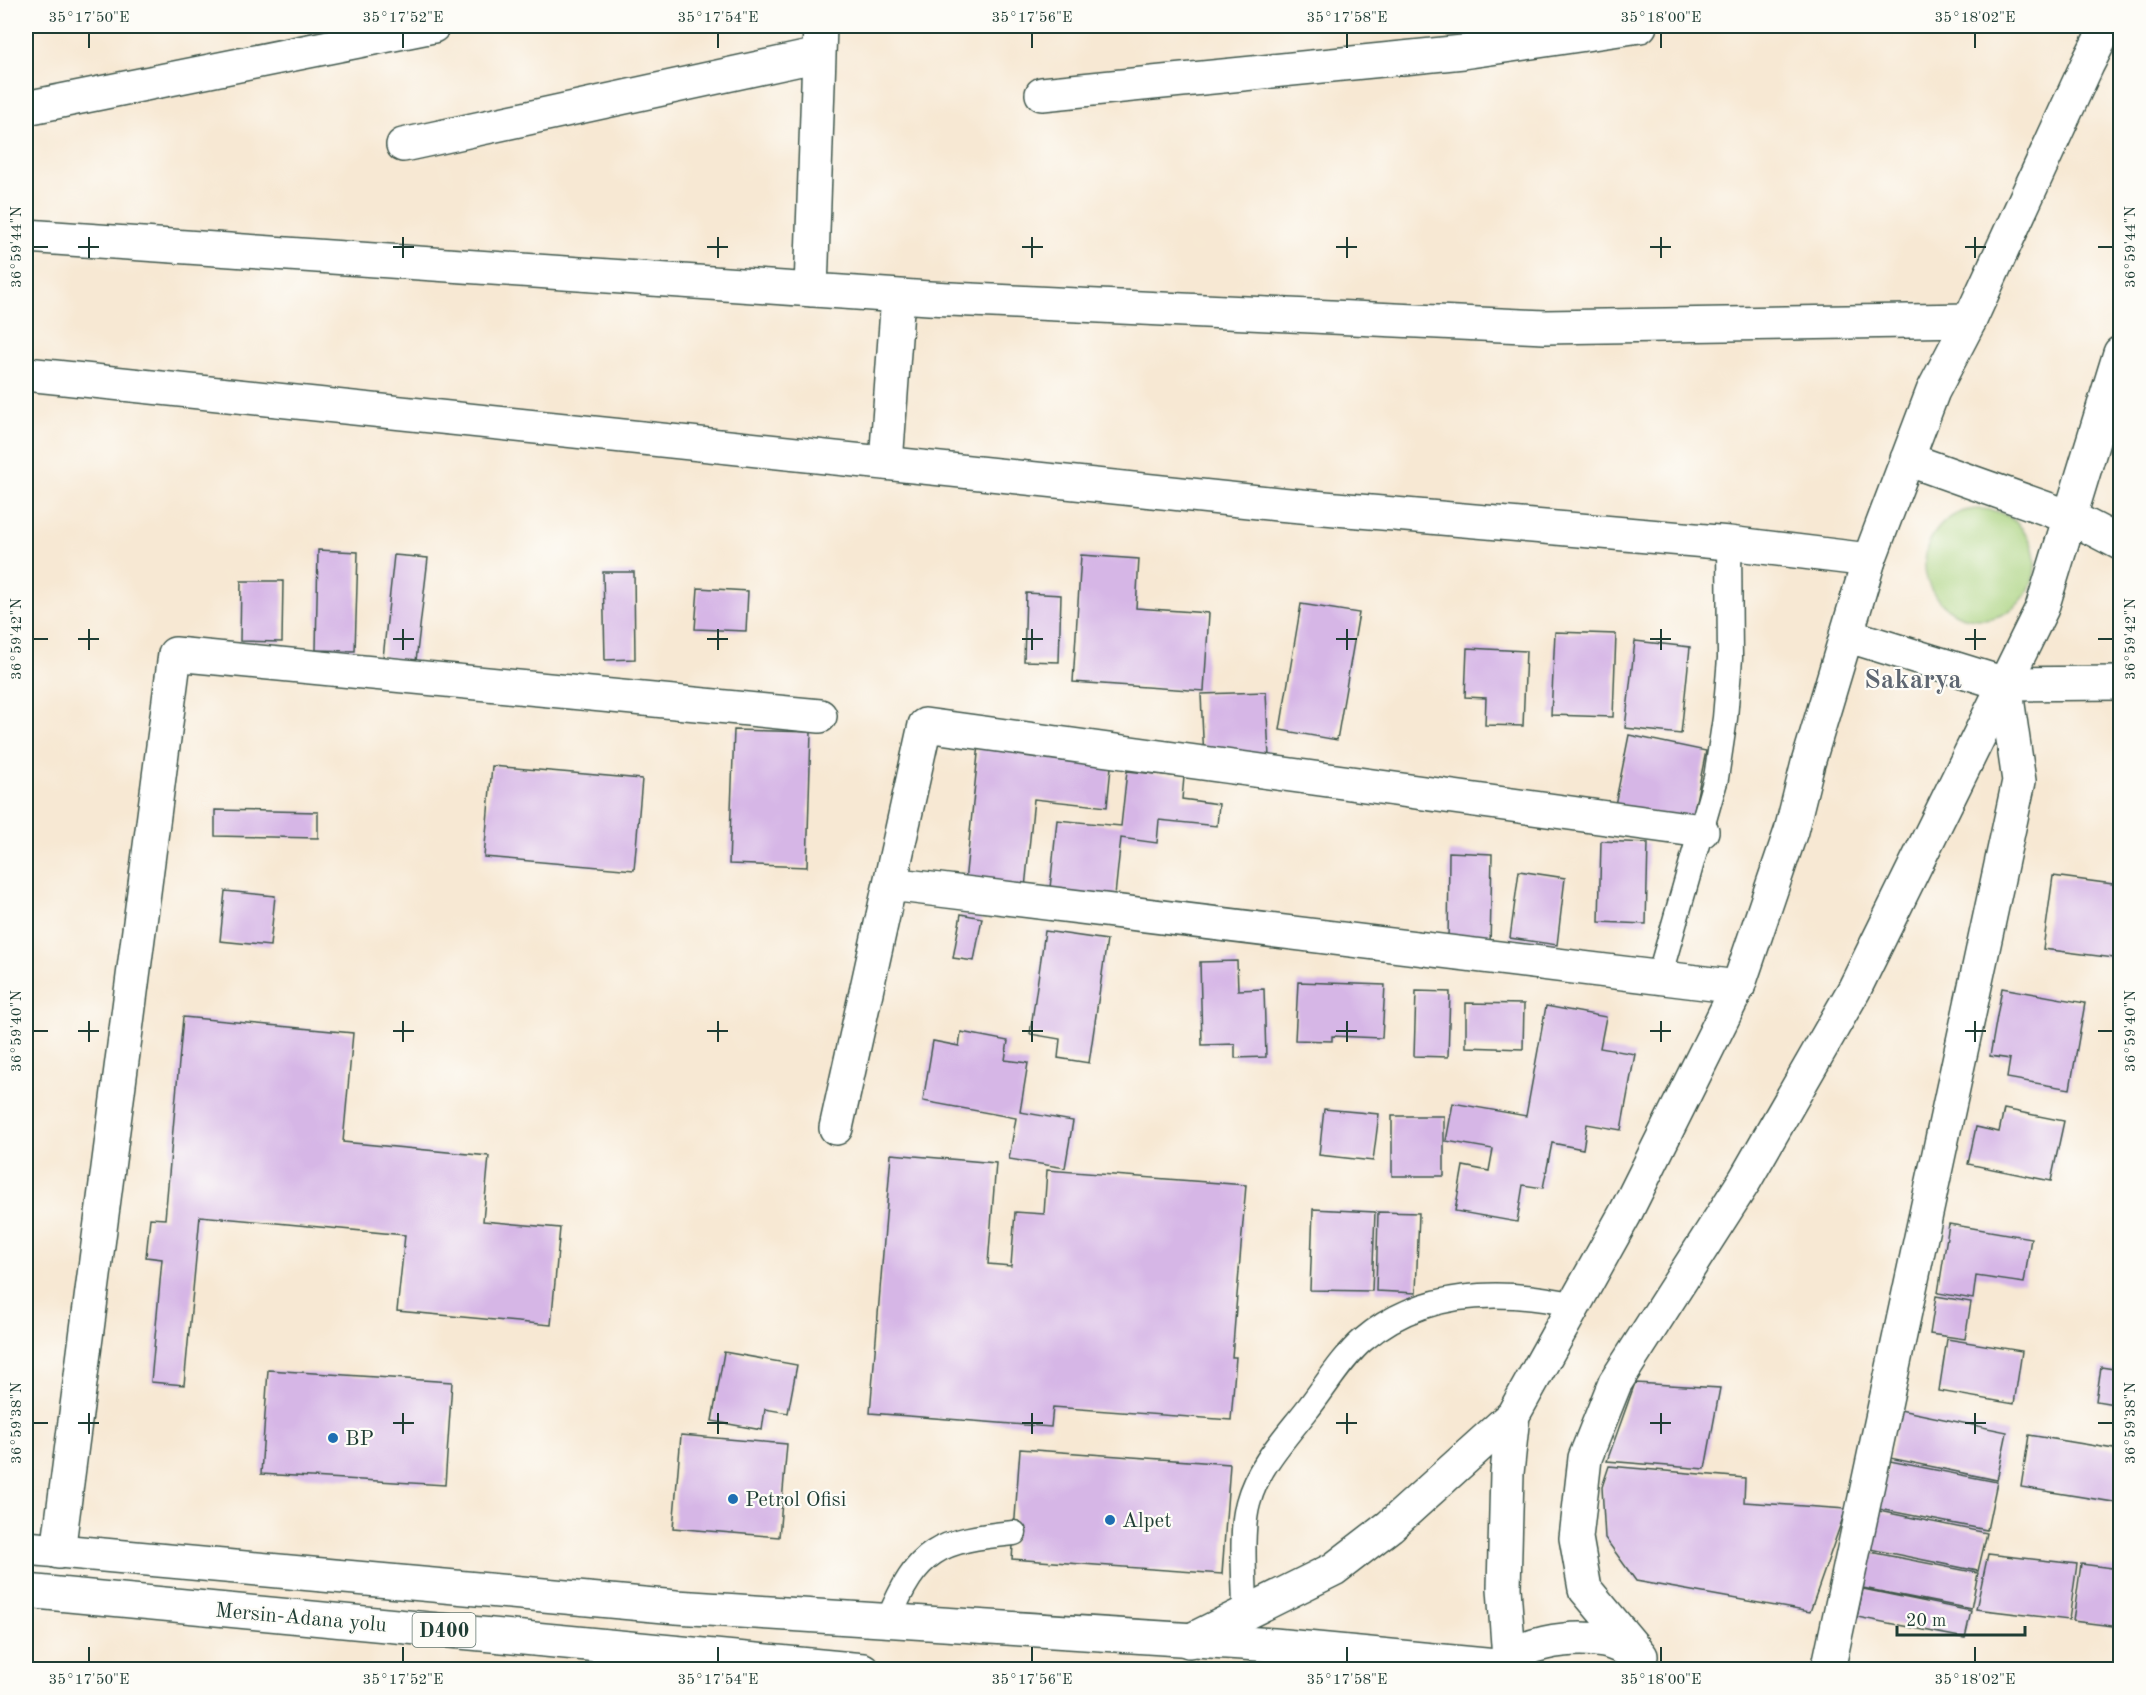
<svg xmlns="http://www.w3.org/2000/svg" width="2146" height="1695" viewBox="0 0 2146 1695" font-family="'Old Standard TT',serif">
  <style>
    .green { fill: #a7d17d; stroke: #638758; stroke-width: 1.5 }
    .building { fill: #d6b6e6 }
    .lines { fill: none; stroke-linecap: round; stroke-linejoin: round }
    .lane-casing { stroke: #3f574c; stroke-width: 27 }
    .street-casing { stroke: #3f574c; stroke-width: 36 }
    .secondary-casing { stroke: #3f574c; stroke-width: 36 }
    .primary-casing { stroke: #3f574c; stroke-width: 36 }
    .highway-casing { stroke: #3f574c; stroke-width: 36 }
    .lane { stroke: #fff; stroke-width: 24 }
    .street { stroke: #fff; stroke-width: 33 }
    .secondary { stroke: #fff; stroke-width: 33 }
    .primary { stroke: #fff; stroke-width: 33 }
    .highway { stroke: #fff; stroke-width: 33 }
    .ticks { fill: none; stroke: #1f3d34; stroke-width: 2 }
    .poi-dot { fill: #1f6fb2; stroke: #fdfcf7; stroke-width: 2 }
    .labels { text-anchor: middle; stroke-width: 4.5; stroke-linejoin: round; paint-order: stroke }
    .shield { fill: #fdfcf7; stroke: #62766e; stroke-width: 1.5 }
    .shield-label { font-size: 20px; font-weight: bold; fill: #1f3d34 }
    .poi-label { font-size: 21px; fill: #1f3d34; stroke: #fdfcf7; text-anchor: start }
    .street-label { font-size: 21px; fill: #1f3d34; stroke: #fdfcf7 }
    .district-label { font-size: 27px; font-weight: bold; fill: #5f6772; stroke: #fdfcf7 }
    .neatline { fill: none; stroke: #1f3d34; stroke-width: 2 }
    .ticks-label { font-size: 15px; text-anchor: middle; fill: #1f3d34 }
  </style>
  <rect width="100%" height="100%" fill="#fdfcf7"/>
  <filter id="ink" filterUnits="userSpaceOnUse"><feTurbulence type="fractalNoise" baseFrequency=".0167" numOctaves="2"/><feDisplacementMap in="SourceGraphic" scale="12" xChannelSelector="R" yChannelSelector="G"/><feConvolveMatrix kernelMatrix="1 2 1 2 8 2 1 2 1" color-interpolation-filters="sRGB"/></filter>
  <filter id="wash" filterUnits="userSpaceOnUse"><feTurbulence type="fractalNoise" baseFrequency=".008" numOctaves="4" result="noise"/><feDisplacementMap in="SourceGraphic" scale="24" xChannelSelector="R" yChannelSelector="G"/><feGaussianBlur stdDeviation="1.35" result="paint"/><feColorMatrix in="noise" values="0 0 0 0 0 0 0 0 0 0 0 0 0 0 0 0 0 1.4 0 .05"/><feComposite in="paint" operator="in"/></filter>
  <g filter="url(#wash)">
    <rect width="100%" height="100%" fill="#f7e8d3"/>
    <path class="green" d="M1925 564a55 55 0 1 1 110 0a55 55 0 1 1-110 0Z"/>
    <g id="blocks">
      <path class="building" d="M318,550l40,2 -3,99 -39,-1z
        M394,555l34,3 -12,103 -33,-3z
        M1081,555l58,4 -3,49 73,5 -5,78 -131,-9z
        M603,572h31l1,87 -30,1z
        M241,581h42l-1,61 -42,-1z
        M698,588l50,3 -2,40 -51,-2z
        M1026,593l35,2 -2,67 -35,-1z
        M1301,604l58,9 -22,127 -57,-10z
        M1555,632l61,2 -3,83 -62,-2z
        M1635,641l55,6 -9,87 -56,-6z
        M1467,648l59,3 -3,75 -38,-1 1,-27 -21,-1z
        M1266,692l3,66 -65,2 -3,-66z
        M734,730l77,2 -4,135 -78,-3z
        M1629,735l77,16 -14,70 -77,-16z
        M979,744l133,13 -5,50 -73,-8 -9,89 -60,-6z
        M492,766l150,13 -8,91 -150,-13z
        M1127,771l57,6 -2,22 37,5 -2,22 -58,-6 -2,23 -36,-5 -7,67 -65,-7 8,-78 64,6z
        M215,810l103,2v26l-103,-2z
        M1601,841l47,2 -2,81 -47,-2z
        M1449,852l43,2 -2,93 -42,-1z
        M1519,871l46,7 -8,67 -47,-7z
        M2053,876l67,9 -6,73 -71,-9z
        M225,891l50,5 -5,50 -50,-5z
        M961,914l21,4 -8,43 -21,-3z
        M1045,931l62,9 -18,123 -31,-5 2,-19 -30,-5z
        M1237,961l1,29 26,-1 2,68 -31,1v-14l-33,1 -2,-83z
        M1298,982l87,3 -3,53 -50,-2v5l-37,-1z
        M2002,988l83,15 -15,86 -63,-11 3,-19 -20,-3z
        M1416,991l34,1 -2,65 -34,-1z
        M1466,1003l58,1 -1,45 -57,-2z
        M1546,1006l60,11 -6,31 35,6 -14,76 -34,-6 -4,25 -31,-6 -9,45 -20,-3 -6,37 -62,-11 8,-45 26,5 4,-22 -47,-8 7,-38 73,13z
        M183,1017l170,16 -10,109 146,14 -6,65 77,7 -9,97 -154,-14 8,-76 -205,-19 -16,169 -33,-3 11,-123 -16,-2 4,-39 15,1z
        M961,1032l47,9 -3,19 23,3 -8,49 53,9 -8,47 -56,-9 7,-41 -93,-17 10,-60 26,5z
        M1324,1109l55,5 -6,47 -54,-6z
        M2004,1109l60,12 -13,60 -83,-17 8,-37 23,5z
        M1392,1116h52v60h-52z
        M891,1154l105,9 -8,101 23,2 4,-54 29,2 3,-44 199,15 -14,172h4l-5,63 -178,-13 -2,20 -181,-14z
        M1313,1209l62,3 -3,79 -62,-1z
        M1378,1212l41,1 -3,80 -40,-2z
        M1949,1224l82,14 -7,45 -48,-7 -3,23 -35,-6z
        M1936,1296l35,6 -6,37 -35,-5z
        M1947,1339l75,12 -8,53 -75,-13z
        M724,1352l73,13 -9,48 -23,-4 -3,21 -50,-9z
        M2101,1367l19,3v35l-24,-4z
        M268,1370l184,12 -7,103 -184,-11z
        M1635,1383l85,5 -15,81 -98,-8z
        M1900,1410l107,22 -10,48 -107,-22z
        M681,1435l106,9 -8,93 -106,-9z
        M2029,1435l91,15v53l-99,-16z
        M1020,1449l210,15 -8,110 -210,-15z
        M1890,1461l107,21 -10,48 -108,-21z
        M1609,1466l136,12 -1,24 102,7 -36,103 -174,-31 -31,-43 -3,-51z
        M1879,1511l108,22 -9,38 -108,-22z
        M1870,1552l108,21 -7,36 -108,-21z
        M1988,1554l89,10 -8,56 -93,-11z
        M2081,1564l39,5v58l-47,-6z
        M1863,1589l108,22 -6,27 -108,-21z"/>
    </g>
  </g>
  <g filter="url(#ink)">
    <use href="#blocks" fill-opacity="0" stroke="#3f574c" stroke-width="1.5"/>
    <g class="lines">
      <defs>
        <path id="lane" d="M1659,977l57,-199 9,-60 5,-60 -1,-115
          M1245,1612c0,-31 -5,-80 3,-109 9,-35 36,-64 58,-92 18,-22 35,-52 57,-71 59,-51 140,-51 212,-35
          M888,1621c29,-72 51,-81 126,-88"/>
        <path id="street" d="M1042,94l421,-42 177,-26
          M26,108l407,-82
          M403,145l416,-90
          M26,236l903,62 616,29 425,-7
          M811,290l9,-264
          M886,463l12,-167
          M890,884l848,103
          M836,1128l89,-403 777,106
          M58,1552l117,-898 645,62
          M1828,1670l191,-889 -14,-97"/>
        <path id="secondary" d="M26,374l1252,130 451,39 140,17
          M2070,517l50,26
          M2005,684l115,-1"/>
        <path id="primary" d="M1907,459l163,58
          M1846,635l159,49
          M1189,1641l145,-72 56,-43 123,-111
          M1641,1656l-56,-67 -9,-51 9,-80 30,-75 130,-203 109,-190 188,-382 78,-255
          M1509,1659l-5,-71 3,-115 6,-58 112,-201 113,-227 53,-156 17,-68 61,-203 64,-169 37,-71 117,-255 20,-39
          M1493,1670c24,-27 77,-35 111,-29 12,2 24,10 35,14"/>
        <path id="highway" d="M26,1548l650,59 598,38 222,21
          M26,1591l837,79"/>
      </defs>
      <use href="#lane" class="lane-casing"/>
      <use href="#street" class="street-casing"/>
      <use href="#secondary" class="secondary-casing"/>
      <use href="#primary" class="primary-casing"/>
      <use href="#highway" class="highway-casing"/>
      <use href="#lane" class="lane"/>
      <use href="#street" class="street"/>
      <use href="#secondary" class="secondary"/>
      <use href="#primary" class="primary"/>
      <use href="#highway" class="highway"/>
    </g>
  </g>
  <path class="ticks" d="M89,33v15M403,33v15M718,33v15M1032,33v15M1347,33v15M1661,33v15M1975,33v15M89,237v21M403,237v21M718,237v21M1032,237v21M1347,237v21M1661,237v21M1975,237v21M33,247h15M78,247h21M393,247h21M707,247h21M1022,247h21M1336,247h21M1650,247h21M1965,247h21M2098,247h15M89,629v21M403,629v21M718,629v21M1032,629v21M1347,629v21M1661,629v21M1975,629v21M33,639h15M78,639h21M393,639h21M707,639h21M1022,639h21M1336,639h21M1650,639h21M1965,639h21M2098,639h15M89,1021v21M403,1021v21M718,1021v21M1032,1021v21M1347,1021v21M1661,1021v21M1975,1021v21M33,1031h15M78,1031h21M393,1031h21M707,1031h21M1022,1031h21M1336,1031h21M1650,1031h21M1965,1031h21M2098,1031h15M89,1413v21M403,1413v21M718,1413v21M1032,1413v21M1347,1413v21M1661,1413v21M1975,1413v21M33,1423h15M78,1423h21M393,1423h21M707,1423h21M1022,1423h21M1336,1423h21M1650,1423h21M1965,1423h21M2098,1423h15M89,1647v15M403,1647v15M718,1647v15M1032,1647v15M1347,1647v15M1661,1647v15M1975,1647v15"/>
  <g class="poi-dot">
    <circle cx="333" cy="1438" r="6"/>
    <circle cx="733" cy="1499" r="6"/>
    <circle cx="1110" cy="1520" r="6"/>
  </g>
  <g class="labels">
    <rect class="shield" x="412.5" y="1613" width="63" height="34" rx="4.5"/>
    <g class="shield-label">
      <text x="444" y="1637">D400</text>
    </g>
    <g class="poi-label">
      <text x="345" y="1445">BP</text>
      <text x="745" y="1506">Petrol Ofisi</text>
      <text x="1122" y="1527">Alpet</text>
    </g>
    <g class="street-label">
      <text transform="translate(301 1617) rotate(5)" y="7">Mersin-Adana yolu</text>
    </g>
    <g class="district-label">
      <text x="1913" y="688">Sakarya</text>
    </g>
  </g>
  <rect width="2146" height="1695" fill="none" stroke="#fdfcf7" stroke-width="66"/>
  <path d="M1897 1626v9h128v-9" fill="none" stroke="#1f3d34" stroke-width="3"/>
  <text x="1906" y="1626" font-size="18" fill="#1f3d34" stroke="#fdfcf7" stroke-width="4.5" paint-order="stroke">20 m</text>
  <rect x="33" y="33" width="2080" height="1629" class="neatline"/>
  <g class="ticks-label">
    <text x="89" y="22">35°17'50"E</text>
    <text x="403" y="22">35°17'52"E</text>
    <text x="718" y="22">35°17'54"E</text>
    <text x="1032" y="22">35°17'56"E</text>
    <text x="1347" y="22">35°17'58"E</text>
    <text x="1661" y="22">35°18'00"E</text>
    <text x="1975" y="22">35°18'02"E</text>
    <text transform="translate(16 247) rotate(-90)" y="5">36°59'44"N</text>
    <text transform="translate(2130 247) rotate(-90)" y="5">36°59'44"N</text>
    <text transform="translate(16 639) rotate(-90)" y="5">36°59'42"N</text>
    <text transform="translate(2130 639) rotate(-90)" y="5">36°59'42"N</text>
    <text transform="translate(16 1031) rotate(-90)" y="5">36°59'40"N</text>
    <text transform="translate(2130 1031) rotate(-90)" y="5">36°59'40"N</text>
    <text transform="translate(16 1423) rotate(-90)" y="5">36°59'38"N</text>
    <text transform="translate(2130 1423) rotate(-90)" y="5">36°59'38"N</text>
    <text x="89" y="1684">35°17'50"E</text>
    <text x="403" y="1684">35°17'52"E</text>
    <text x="718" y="1684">35°17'54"E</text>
    <text x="1032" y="1684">35°17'56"E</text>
    <text x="1347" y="1684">35°17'58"E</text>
    <text x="1661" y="1684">35°18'00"E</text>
    <text x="1975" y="1684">35°18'02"E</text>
  </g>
</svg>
